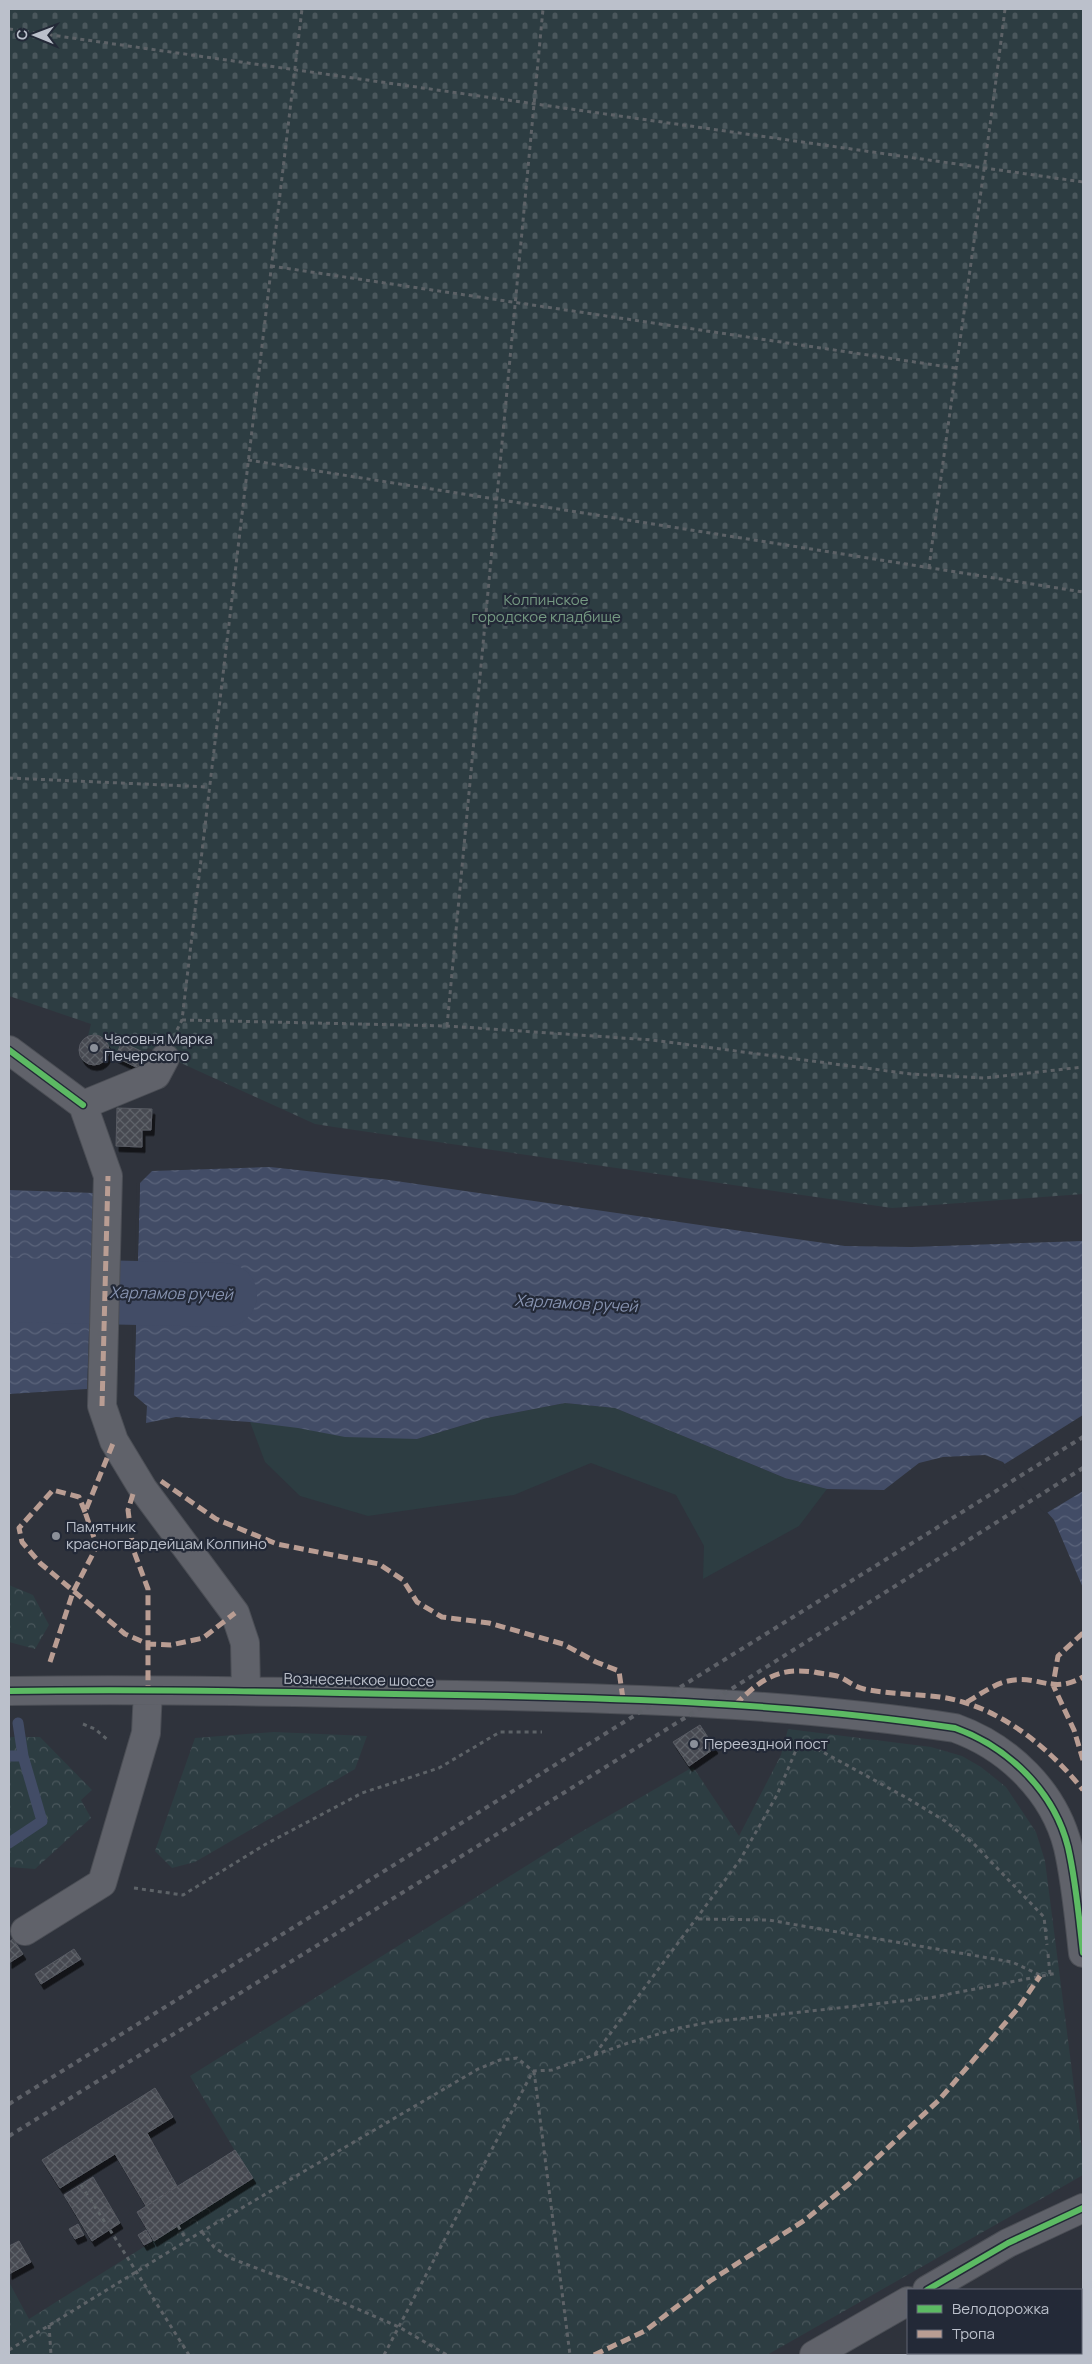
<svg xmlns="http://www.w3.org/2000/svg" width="1092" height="2364" viewBox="0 0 1092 2364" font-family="Manrope,sans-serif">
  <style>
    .grass { fill: #2d3d42 }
    .forest { fill: url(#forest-crowns) }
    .cemetery { fill: url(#cemetery-stones) }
    .water { fill: url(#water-waves) }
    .pier { fill: #2f333c }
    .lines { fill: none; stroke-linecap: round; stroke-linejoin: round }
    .stream { stroke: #424c66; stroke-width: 11 }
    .river { stroke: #424c66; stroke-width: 64 }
    .building { fill: url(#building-cross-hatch); stroke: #585b63; filter: url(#shadow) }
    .minor-casing { stroke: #4b4e55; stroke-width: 30 }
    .path { stroke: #5d6267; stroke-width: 3; stroke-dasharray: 4 4; stroke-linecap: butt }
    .minor { stroke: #60626a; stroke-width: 28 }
    .rail { stroke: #5e6168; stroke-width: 4; stroke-dasharray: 5 5; stroke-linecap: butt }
    .quiet { stroke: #b99d93; stroke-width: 5; stroke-dasharray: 10 5; stroke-linecap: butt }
    .cycleway-casing { stroke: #232937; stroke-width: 9 }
    .cycleway { stroke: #5cba63; stroke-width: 6 }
    .poi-dot { fill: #8a8f99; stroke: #232937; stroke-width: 2 }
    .labels { text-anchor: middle; stroke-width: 4.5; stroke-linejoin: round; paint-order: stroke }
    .park-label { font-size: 15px; fill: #759982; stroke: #232937 }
    .poi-label { font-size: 15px; fill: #bbc0cb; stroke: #232937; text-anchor: start }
    .street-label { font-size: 15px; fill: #bbc0cb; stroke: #232937 }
    .water-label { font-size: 16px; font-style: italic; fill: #8692af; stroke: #232937 }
  </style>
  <defs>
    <pattern id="forest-crowns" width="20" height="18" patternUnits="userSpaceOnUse" patternTransform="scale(1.25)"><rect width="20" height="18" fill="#2d3d42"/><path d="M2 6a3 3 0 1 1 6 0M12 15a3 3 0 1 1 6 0" fill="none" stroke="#4a575c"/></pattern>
    <pattern id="cemetery-stones" width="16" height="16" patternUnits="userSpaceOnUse" patternTransform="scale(1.25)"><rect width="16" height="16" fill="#2d3d42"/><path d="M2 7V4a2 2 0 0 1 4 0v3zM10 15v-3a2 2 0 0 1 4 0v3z" fill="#4a575c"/></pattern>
    <pattern id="water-waves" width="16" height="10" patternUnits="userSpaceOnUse" patternTransform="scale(1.25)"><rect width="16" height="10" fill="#424c66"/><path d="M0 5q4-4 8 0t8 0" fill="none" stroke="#5b647b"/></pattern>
    <pattern id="building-cross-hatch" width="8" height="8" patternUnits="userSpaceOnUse" patternTransform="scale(1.25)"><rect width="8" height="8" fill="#464a51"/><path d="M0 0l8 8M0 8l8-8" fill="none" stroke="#5f6269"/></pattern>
    <filter id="shadow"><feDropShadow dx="3" dy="5.5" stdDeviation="0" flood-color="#0009"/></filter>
  </defs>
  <rect width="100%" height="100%" fill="#2f333c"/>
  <path class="grass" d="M565,1403l50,5 170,70 42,11 -28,37 -96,53 1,-33 -28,-51 -85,-32 -77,32 -146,21 -68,-20 -35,-34 -15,-40 167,17 70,-21z"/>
  <path class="forest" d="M9,1585l24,10 16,30 -14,24 -26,-7z
    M788,1729l143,18 31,9 19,11 25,20 30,45 9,29 38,296v18l-316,180h-758v-73l20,37 223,-140 -62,-103 384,-240 119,-69 46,69 42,-81z
    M274,1732l93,4 -12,33 -160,93 -23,6 -17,-17 40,-113z
    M9,1737h31l52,53 -11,10 10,18 -56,51 -26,-2z"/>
  <path class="cemetery" d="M9,9h1074v1185l-191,14 -558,-81 -19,-3 -167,-76 -3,5 -23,-10 -7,14 -6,-5 -2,-10 -8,-6h-11l3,-12 -82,-28z"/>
  <path class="water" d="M270,1167l119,13 456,66 67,1 171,-6v347l-29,-68 -51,-58 -18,-7 -42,2 -24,6 -35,27 -57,-1 -42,-11 -170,-70 -50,-5 -78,15 -70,21 -72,-2 -47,-9 -48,-6 -74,-5 -30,6 1,-17 -13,-11 6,-212 12,-12z
    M9,1190l85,3 -7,196 -78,5z"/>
  <path class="pier" d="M137,1183h3l-6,212h-3z
    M1083,1415v76l-38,23 -42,-49z"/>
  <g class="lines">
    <path class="stream" d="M9,1756h14
      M9,1843l33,-22 -19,-65 -5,-33"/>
    <path class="river" d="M9,1290l216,5"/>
  </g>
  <path class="building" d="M79 1050a15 15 0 1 1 30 0a15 15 0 1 1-30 0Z
    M122,1042l23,11 -7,15 -23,-11z
    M117,1108l35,1 -1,21h-9v17l-26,-1z
    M700,1725l15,23 -26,18 -16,-24z
    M13,1939l10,15 -14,9v-21z
    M74,1949l7,10 -40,25 -6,-10z
    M155,2088l18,29 -26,16 30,53 -31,20 -31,-52 -55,34 -18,-28z
    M235,2150l18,28 -99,63 -17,-29z
    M93,2177l27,46 -28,18 -28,-46z
    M78,2224l6,11 -9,4 -6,-10z
    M146,2230l6,11 -8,4 -6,-10z
    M19,2241l12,21 -22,12v-28z
    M1081,2350l2,1v4h-121l4,-2h115z"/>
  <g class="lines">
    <defs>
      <path id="minor" d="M9,1050l74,55 25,71 -6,230 12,35 29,48 92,124 10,30 1,47
        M83,1105l73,-30 9,-17
        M9,1691c149,-2 298,1 447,4 166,3 334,8 499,33 53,19 99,63 113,119 8,35 11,71 15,106
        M25,1931l77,-48 44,-150 2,-43
        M927,2290l81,-47 75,-35
        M814,2355l94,-54"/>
    </defs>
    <use href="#minor" class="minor-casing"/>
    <path class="path" d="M9,29l1074,153
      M271,266l684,102
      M248,460l835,132
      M929,568c24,-187 53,-372 76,-559
      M9,778l200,9
      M182,1020l265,6 205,14 259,34 73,4 99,-11
      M447,1026l96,-1017
      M177,1030l5,-10 120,-1011
      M83,1724l12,5 14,12
      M810,1745l97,53 38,23 29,23 70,73 3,28
      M134,1888l49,7 83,-51 96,-51 77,-25 61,-36h42
      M698,1919l71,1 28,5 215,37 28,13
      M1048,1954l2,20
      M595,2054l145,-194 37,-65 22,-52
      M534,2071l36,284
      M81,2185l25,39
      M178,2226l9,15
      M110,2230l79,125
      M202,2232l12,15 16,11 84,32 85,37 48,28
      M49,2325l2,30
      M9,2350l192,-118 277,-163 22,-9 17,-2 16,13 19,-1 76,-27 51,-15 31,-6 219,-24 128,-25
      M384,2355l149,-284"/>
    <use href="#minor" class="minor"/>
    <path class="rail" d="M9,2104l1074,-667
      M9,2136l700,-433 374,-235"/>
    <path class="quiet" d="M102,1406l6,-230
      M161,1481l55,38 61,25 102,20 24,16 14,22 25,15 47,6 74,21 33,18 23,9 4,28
      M133,1494l-5,16 5,39 15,40v101
      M85,1512l-6,-15 -26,-7 -34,38 3,14 18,21 85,71 23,10 23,1 32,-7 32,-25
      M1083,1633l-25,23 -5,29 21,45 9,30
      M50,1662l23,-70 24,-46 -12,-34 29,-71
      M967,1702c12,-7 27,-18 41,-21 30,-7 44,14 75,-4
      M735,1705c25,-25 42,-38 79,-33 8,2 16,2 23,4 9,3 17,11 27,13 25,5 51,5 76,8 57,8 108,49 143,93
      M594,2355l51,-24 65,-50 95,-61 44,-36 90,-84 80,-93 21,-31"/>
    <defs>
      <path id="cycleway" d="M9,1050l74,55
        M9,1691c149,-2 298,1 447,4 166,3 334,8 499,33 53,19 99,63 113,119 8,35 11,71 15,106
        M927,2290l81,-47 75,-35"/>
    </defs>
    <use href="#cycleway" class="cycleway-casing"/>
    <use href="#cycleway" class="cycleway"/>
  </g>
  <g class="poi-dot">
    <circle cx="94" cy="1048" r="5"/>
    <circle cx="56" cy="1536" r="5"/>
    <circle cx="694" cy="1744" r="5"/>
  </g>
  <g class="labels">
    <g class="park-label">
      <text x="546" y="605">Колпинское<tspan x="546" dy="17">городское кладбище</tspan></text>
    </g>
    <g class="poi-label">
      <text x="104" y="1044">Часовня Марка<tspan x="104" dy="17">Печерского</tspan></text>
      <text x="66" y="1532">Памятник<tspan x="66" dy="17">красногвардейцам Колпино</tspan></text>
      <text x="704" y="1749">Переездной пост</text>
    </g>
    <g class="street-label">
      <text transform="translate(359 1680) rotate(1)" y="5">Вознесенское шоссе</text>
    </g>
    <g class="water-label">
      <text transform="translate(171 1293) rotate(1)" y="6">Харламов ручей</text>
      <text transform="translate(576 1303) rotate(3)" y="6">Харламов ручей</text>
    </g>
  </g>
  <rect width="1092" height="2364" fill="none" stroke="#bbc0cb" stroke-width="20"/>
  <rect x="907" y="2289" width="175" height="65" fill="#232937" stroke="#606572"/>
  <rect x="917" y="2305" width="25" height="8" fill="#5cba63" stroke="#606572"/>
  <text x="952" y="2314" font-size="15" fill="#bbc0cb">Велодорожка</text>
  <rect x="917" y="2330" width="25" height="8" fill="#b99d93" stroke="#606572"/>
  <text x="952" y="2339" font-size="15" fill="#bbc0cb">Тропа</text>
  <g transform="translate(35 35) rotate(271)" stroke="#232937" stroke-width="4" paint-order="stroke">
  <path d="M0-4L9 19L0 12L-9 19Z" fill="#bbc0cb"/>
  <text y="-8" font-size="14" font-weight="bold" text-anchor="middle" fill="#bbc0cb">С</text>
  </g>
</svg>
